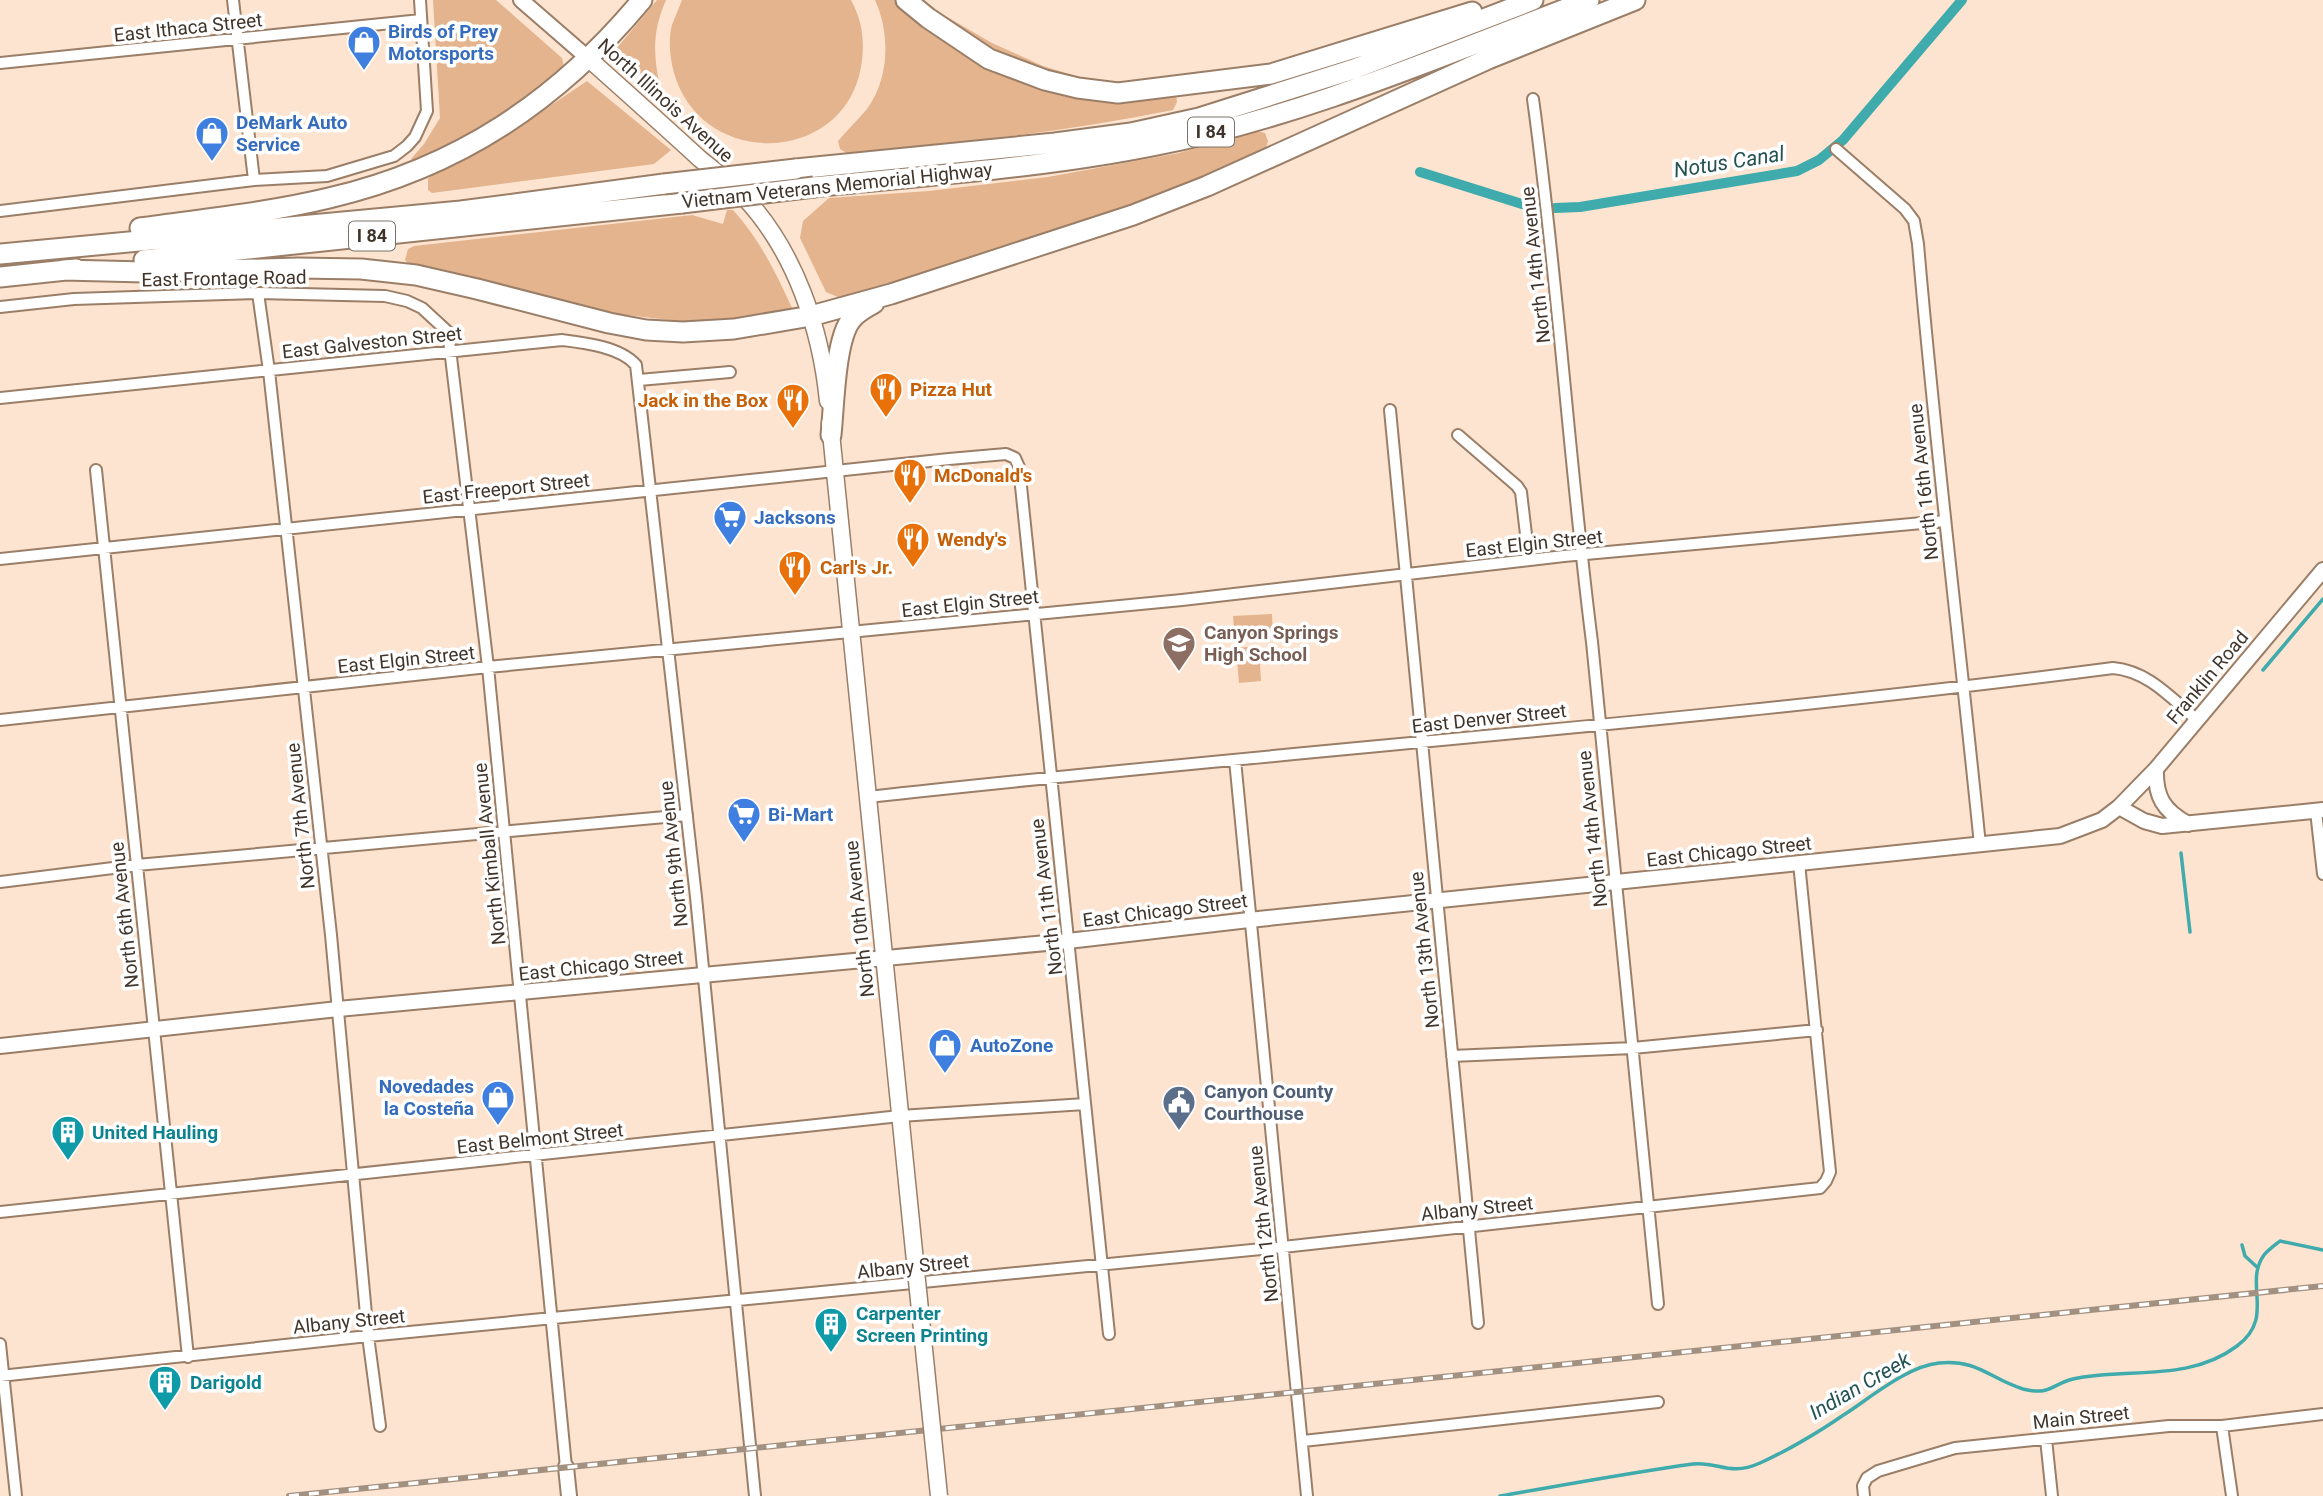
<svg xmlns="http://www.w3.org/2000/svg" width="2323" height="1496" viewBox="0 0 2323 1496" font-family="Roboto,sans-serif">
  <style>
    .green { fill: #e3b48d }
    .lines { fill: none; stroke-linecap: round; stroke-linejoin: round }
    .stream { stroke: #3fabac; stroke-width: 3.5 }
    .canal { stroke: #3fabac; stroke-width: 10 }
    .street-casing { stroke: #9a7e67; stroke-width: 14 }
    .secondary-casing { stroke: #9a7e67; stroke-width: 18 }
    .primary-casing { stroke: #9a7e67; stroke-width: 19 }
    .highway-casing { stroke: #9a7e67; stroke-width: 23 }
    .street { stroke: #fff; stroke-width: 10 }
    .secondary { stroke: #fff; stroke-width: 14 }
    .primary { stroke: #fff; stroke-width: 16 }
    .highway { stroke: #fff; stroke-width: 19 }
    .rail-casing { stroke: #a29080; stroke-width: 6 }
    .rail { stroke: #fff; stroke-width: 3.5; stroke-dasharray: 10; stroke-linecap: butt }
    .primary-bridge-casing { stroke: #9a7e67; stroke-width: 19; stroke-linecap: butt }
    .highway-bridge-casing { stroke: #9a7e67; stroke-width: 23; stroke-linecap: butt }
    .primary-bridge { stroke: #fff; stroke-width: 16 }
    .highway-bridge { stroke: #fff; stroke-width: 19 }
    .labels { text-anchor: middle; stroke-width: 7; stroke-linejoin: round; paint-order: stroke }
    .shield { fill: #fff; stroke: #7a726b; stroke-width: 2 }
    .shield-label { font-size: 18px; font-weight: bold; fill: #41352b }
    .street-label { font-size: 19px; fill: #41352b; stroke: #fff }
    .shop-label { font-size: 19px; font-weight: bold; fill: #366cbe; stroke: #fff; text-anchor: start }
    .food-label { font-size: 19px; font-weight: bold; fill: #c56008; stroke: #fff; text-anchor: start }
    .education-label { font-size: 19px; font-weight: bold; fill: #785e54; stroke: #fff; text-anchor: start }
    .service-label { font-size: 19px; font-weight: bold; fill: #4e5e75; stroke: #fff; text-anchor: start }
    .culture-label { font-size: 19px; font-weight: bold; fill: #0d838f; stroke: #fff; text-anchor: start }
    .water-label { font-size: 21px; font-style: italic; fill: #245253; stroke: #fff }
  </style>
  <rect width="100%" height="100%" fill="#fde4d0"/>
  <path class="green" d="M433,0h63l66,58 2,9 -7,11 -67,48 -75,37 -4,-4 13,-15 16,-26z
    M657,0h9c-13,30 -13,51 -7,82l-5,2 -38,-30v-5z
    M682,0h169c12,22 14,43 10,67 -17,98 -159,103 -187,6 -4,-15 -6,-33 -2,-48 3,-8 7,-17 10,-25z
    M875,0h43l74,43 51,23 52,16 81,11 1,9 -4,8c-108,22 -215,33 -325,44l-8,-5 -2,-8c9,-11 20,-21 29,-32 23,-31 23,-76 8,-109z
    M587,81l84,69 -17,14 -222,29 -4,-3v-11l6,-6 65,-33z
    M1257,131l8,2 3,8 -3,11 -82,36 -92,33 -225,72 -28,4 -12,-5 -26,-54 3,-17 26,-23 100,-7 119,-14 131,-24z
    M727,210h6c26,28 43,63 59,98l-5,6 -102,8 -74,-9 -123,-31 -78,-16 -5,-6 3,-11 6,-3 278,-31 31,9z
    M1272,614l1,24 -38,3 -2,-25z
    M1259,646l2,35 -22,2 -3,-35z"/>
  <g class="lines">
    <path class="stream" d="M2263,670l60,-71
      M2181,853l9,79
      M2242,1245l3,11 13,12
      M1500,1496c64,-11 128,-23 193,-32 25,-3 36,13 67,-1 25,-11 59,-31 82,-47 27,-17 65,-50 97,-53 39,-4 51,16 84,26 27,7 29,-5 50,-10 53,-12 115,4 164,-33 39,-29 6,-62 27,-91 4,-5 11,-10 16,-14l43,9"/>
    <path class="canal" d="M1420,172l102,32 20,2
      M1555,208l25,-1 217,-36 22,-11 24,-20 119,-140"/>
    <defs>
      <path id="street" d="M233,0l21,180
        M0,63l421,-43
        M1533,99c25,181 36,363 59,543l66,662
        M1836,149l69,60 9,12 4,23c17,201 42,401 62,601
        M0,211l254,-31 73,-4 67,-20 13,-10 8,-9 12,-26 -7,-111
        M258,293l11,78 62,564 37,401 12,90
        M0,307l74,-8 184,-6 127,3 22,5 15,7 26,24 40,335 78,800
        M639,380l91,-8
        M0,398l562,-58c24,3 58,7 74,25l60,532 59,599
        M1390,410l88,913
        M1458,435l59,51 4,6 8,68
        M96,470l92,887
        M0,559l949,-100 57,-5 9,4 4,9 90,867
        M0,720l488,-53 694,-67 382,-44 380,-35
        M1235,760l72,736
        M868,797c414,-46 831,-75 1245,-129 35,3 58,30 83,51
        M2316,811l7,63
        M0,882l137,-17 550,-50
        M1452,1056l181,-8 184,-18
        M0,1212l900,-96 185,-12
        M0,1344l16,152
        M0,1376l368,-40 915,-89 537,-59 6,-7 4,-9 -31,-309
        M2222,1426l10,70
        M2046,1439l6,57
        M1303,1441l355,-39
        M1864,1496l-1,-10 4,-8 11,-7 77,-23 214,-22h53l101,-12"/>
      <path id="secondary" d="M521,0l68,59
        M2156,769c-1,28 8,42 32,55
        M2119,807l25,14 18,5 161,-16
        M0,1046l338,-37 730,-68 181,-21 811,-84 42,-16 17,-13 37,-38 167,-199
        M566,1467l3,29"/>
      <path id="primary" d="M589,59c37,33 74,66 111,100 15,12 31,24 44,38 51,54 77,132 84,204
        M830,423l86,848"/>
      <path id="highway" d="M906,0l22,18 61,41 56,21 33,8 40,5 153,-19 201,-62
        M796,169l259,-26 76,-10 68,-15 155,-49 179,-69
        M814,187c114,-12 230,-19 343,-42 145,-28 294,-93 432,-145
        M140,228c63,-9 127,-15 189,-30 129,-30 229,-97 313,-198
        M0,254l461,-43 203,-27
        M144,260l538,-57
        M63,270l82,2 153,-4 63,1 55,6 61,14 132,34 37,7 37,2 51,-3 77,-13 80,-22 242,-79 74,-29 281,-127 147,-59
        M0,277l76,-8
        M831,435c3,-28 4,-95 20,-115 6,-8 15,-12 23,-17"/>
    </defs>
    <use href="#street" class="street-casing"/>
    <use href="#secondary" class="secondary-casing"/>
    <use href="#primary" class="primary-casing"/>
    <use href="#highway" class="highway-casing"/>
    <use href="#street" class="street"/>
    <use href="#secondary" class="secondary"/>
    <use href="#primary" class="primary"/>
    <use href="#highway" class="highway"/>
    <defs>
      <path id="rail" d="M289,1496l2034,-210"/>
    </defs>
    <use href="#rail" class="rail-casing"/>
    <use href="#rail" class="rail"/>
    <defs>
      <path id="primary-bridge" d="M916,1271l23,225"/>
      <path id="highway-bridge" d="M664,184l132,-15
        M682,203l132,-16"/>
    </defs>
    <use href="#primary-bridge" class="primary-bridge-casing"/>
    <use href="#highway-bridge" class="highway-bridge-casing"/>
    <use href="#primary-bridge" class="primary-bridge"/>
    <use href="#highway-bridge" class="highway-bridge"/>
  </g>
  <defs>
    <symbol id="shop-pin" viewBox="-11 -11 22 30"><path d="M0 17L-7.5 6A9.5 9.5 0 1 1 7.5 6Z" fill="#3f7fe0" stroke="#fff"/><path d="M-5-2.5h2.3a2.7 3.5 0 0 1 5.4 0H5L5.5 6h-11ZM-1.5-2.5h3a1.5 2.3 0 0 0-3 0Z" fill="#fff"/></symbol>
    <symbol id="restaurant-pin" viewBox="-11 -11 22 30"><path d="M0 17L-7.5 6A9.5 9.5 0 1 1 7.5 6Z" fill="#e8710a" stroke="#fff"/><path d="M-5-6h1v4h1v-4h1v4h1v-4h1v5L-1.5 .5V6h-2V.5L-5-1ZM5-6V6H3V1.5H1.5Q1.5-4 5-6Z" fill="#fff"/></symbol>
    <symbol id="supermarket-pin" viewBox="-11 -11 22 30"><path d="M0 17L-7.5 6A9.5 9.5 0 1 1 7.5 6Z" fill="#3f7fe0" stroke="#fff"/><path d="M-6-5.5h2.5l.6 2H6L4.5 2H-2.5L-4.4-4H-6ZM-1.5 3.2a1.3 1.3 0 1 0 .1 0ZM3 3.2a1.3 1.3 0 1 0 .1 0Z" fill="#fff"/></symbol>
    <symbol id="school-pin" viewBox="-11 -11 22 30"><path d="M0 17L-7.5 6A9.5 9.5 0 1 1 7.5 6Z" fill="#8d6e63" stroke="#fff"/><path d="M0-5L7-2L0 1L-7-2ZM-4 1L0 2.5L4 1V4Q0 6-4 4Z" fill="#fff"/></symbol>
    <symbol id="civic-pin" viewBox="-11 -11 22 30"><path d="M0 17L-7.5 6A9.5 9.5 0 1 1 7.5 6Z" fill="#5c6f8a" stroke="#fff"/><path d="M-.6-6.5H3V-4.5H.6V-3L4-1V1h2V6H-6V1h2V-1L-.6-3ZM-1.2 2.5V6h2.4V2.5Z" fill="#fff"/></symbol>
    <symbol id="building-pin" viewBox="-11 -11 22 30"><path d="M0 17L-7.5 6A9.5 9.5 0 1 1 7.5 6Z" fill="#0f9aa8" stroke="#fff"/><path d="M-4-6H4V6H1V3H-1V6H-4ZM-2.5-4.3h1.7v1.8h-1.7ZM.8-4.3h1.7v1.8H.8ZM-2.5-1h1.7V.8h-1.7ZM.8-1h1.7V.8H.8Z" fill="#fff"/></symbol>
  </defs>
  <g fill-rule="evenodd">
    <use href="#shop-pin" x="345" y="23" width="38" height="52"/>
    <use href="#shop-pin" x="193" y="114" width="38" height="52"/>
    <use href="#restaurant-pin" x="867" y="370" width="38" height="52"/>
    <use href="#restaurant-pin" x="774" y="381" width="38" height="52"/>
    <use href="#restaurant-pin" x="891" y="456" width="38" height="52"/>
    <use href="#supermarket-pin" x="711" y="498" width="38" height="52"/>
    <use href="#restaurant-pin" x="894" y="520" width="38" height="52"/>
    <use href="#restaurant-pin" x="776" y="548" width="38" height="52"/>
    <use href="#school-pin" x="1160" y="624" width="38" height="52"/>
    <use href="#supermarket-pin" x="725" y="795" width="38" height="52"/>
    <use href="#shop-pin" x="926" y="1026" width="38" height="52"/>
    <use href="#shop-pin" x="479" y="1078" width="38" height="52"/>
    <use href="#civic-pin" x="1160" y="1083" width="38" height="52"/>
    <use href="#building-pin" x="49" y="1113" width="38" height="52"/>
    <use href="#building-pin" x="812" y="1305" width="38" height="52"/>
    <use href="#building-pin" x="146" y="1363" width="38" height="52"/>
  </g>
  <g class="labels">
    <g class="shield">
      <rect x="1188" y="117.5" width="46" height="29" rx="5"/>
      <rect x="349" y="221.5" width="46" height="29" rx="5"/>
    </g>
    <g class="shield-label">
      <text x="1211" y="138">I 84</text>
      <text x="372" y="242">I 84</text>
    </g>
    <g class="street-label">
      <text transform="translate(188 27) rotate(-6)" y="7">East Ithaca Street</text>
      <text transform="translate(666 100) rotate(42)" y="7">North Illinois Avenue</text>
      <text transform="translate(837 185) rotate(-6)" y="7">Vietnam Veterans Memorial Highway</text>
      <text transform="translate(1535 265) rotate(-96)" y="7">North 14th Avenue</text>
      <text transform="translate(224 278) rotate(-1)" y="7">East Frontage Road</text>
      <text transform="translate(372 342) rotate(-6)" y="7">East Galveston Street</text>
      <text transform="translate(1923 482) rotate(-96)" y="7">North 16th Avenue</text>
      <text transform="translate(506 488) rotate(-6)" y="7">East Freeport Street</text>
      <text transform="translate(1534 543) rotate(-6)" y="7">East Elgin Street</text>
      <text transform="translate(970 603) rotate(-6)" y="7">East Elgin Street</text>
      <text transform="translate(406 659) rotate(-6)" y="7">East Elgin Street</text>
      <text transform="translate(2207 677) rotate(-50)" y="7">Franklin Road</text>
      <text transform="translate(1489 718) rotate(-6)" y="7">East Denver Street</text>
      <text transform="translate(300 816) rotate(-96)" y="7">North 7th Avenue</text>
      <text transform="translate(1592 829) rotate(-96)" y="7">North 14th Avenue</text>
      <text transform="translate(1729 851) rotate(-6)" y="7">East Chicago Street</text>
      <text transform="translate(489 854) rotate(-96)" y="7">North Kimball Avenue</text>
      <text transform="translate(673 854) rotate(-96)" y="7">North 9th Avenue</text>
      <text transform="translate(1046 897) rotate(-97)" y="7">North 11th Avenue</text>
      <text transform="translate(1165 910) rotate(-7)" y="7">East Chicago Street</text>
      <text transform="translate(124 915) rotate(-96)" y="7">North 6th Avenue</text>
      <text transform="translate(859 919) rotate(-96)" y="7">North 10th Avenue</text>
      <text transform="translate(1424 950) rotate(-96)" y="7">North 13th Avenue</text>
      <text transform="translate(601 965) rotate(-6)" y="7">East Chicago Street</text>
      <text transform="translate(540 1138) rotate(-6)" y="7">East Belmont Street</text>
      <text transform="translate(1477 1208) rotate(-6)" y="7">Albany Street</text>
      <text transform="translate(1263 1224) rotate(-96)" y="7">North 12th Avenue</text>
      <text transform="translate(913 1266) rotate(-6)" y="7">Albany Street</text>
      <text transform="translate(349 1321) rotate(-6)" y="7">Albany Street</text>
      <text transform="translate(2081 1417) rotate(-6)" y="7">Main Street</text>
    </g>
    <g class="shop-label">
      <text x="388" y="38">Birds of Prey<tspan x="388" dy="22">Motorsports</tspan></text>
      <text x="236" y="129">DeMark Auto<tspan x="236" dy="22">Service</tspan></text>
      <text x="754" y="524">Jacksons</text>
      <text x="768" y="821">Bi-Mart</text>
      <text x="970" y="1052">AutoZone</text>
      <text x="474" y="1093" text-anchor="end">Novedades<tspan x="474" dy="22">la Costeña</tspan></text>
    </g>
    <g class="food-label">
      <text x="910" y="396">Pizza Hut</text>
      <text x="768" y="407" text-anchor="end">Jack in the Box</text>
      <text x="934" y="482">McDonald's</text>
      <text x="937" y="546">Wendy's</text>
      <text x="820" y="574">Carl's Jr.</text>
    </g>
    <g class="education-label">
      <text x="1204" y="639">Canyon Springs<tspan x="1204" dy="22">High School</tspan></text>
    </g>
    <g class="service-label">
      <text x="1204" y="1098">Canyon County<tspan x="1204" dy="22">Courthouse</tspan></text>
    </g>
    <g class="culture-label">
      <text x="92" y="1139">United Hauling</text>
      <text x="856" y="1320">Carpenter<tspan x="856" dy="22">Screen Printing</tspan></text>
      <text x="190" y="1389">Darigold</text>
    </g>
    <g class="water-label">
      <text transform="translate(1729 162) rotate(-9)" y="7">Notus Canal</text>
      <text transform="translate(1860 1386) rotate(-30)" y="7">Indian Creek</text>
    </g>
  </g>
</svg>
